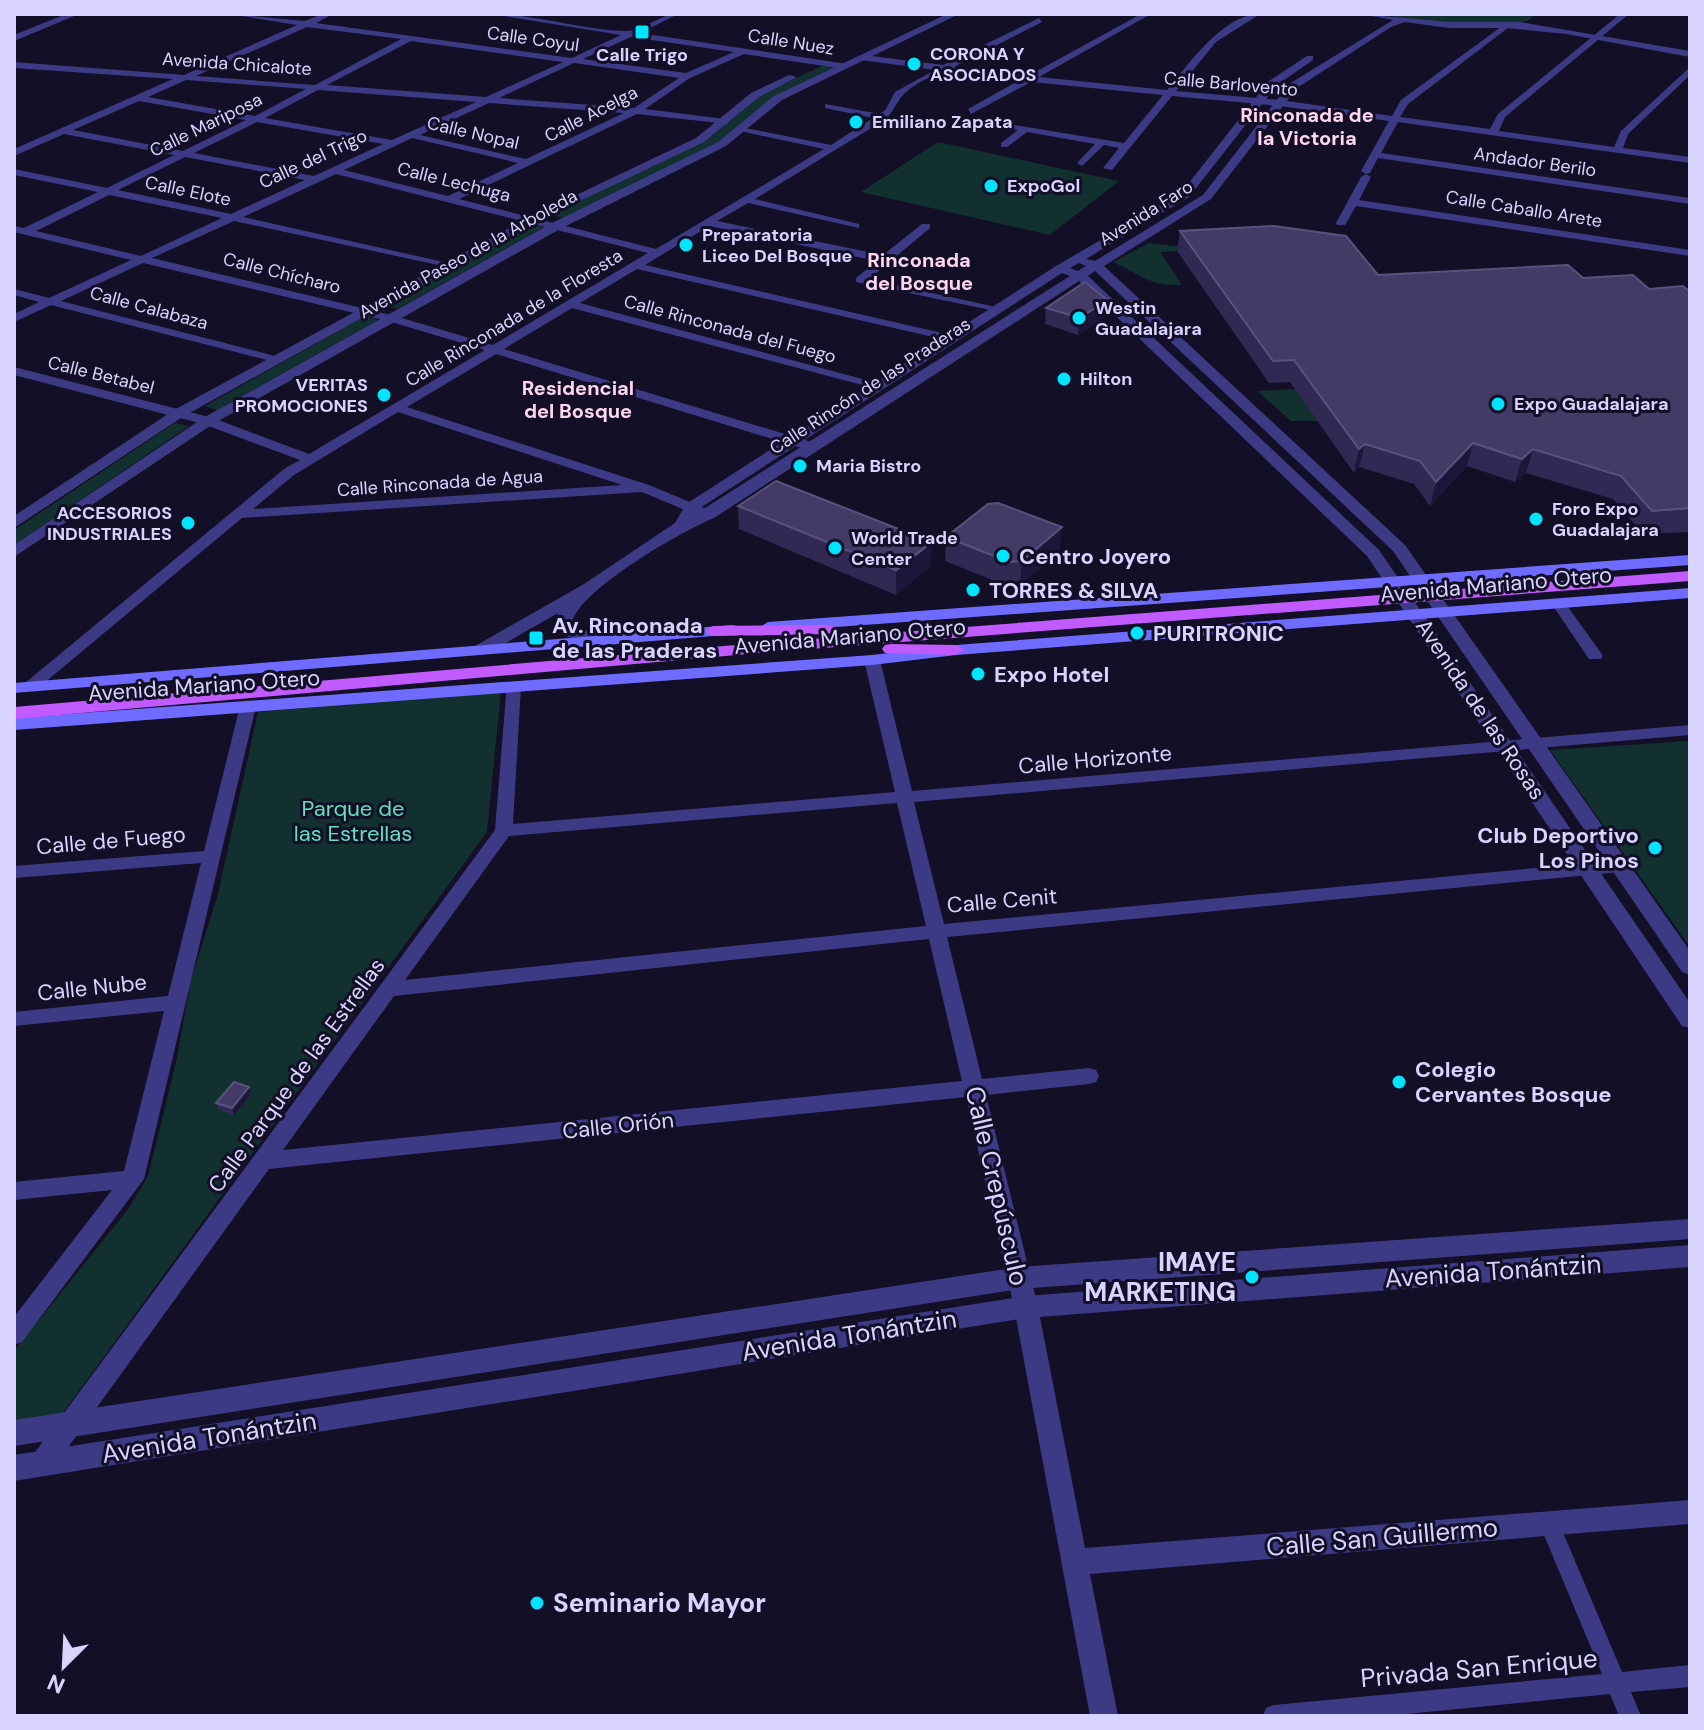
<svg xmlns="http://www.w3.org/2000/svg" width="1704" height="1730" viewBox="0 0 1704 1730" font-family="'DM Sans',sans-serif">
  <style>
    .green { fill: #12302f }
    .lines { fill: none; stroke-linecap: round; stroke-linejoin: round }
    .pedestrian { fill: #3d3a85; fill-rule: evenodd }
    .minor { fill: #3d3a85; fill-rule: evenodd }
    .tertiary { fill: #3d3a85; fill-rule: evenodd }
    .secondary { fill: #6f6bff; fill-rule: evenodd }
    .primary { fill: #c25bff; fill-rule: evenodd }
    .wall { fill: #312854 }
    .shaded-wall { fill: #1d163a }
    .building { fill: #433a66; stroke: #5a527e; stroke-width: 2 }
    .poi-dot { fill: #00e5ff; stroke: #130f26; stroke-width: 3 }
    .labels { text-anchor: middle; stroke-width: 6; stroke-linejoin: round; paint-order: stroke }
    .far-street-label { font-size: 18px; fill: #d9d4ff; stroke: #130f26 }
    .far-poi-label { font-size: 18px; font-weight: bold; fill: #d9d4ff; stroke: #130f26; text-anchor: start }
    .far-neighbourhood-label { font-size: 20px; font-weight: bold; fill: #ffd6f0; stroke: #130f26 }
    .poi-label { font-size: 22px; font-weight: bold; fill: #d9d4ff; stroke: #130f26; text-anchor: start }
    .street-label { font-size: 22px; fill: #d9d4ff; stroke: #130f26 }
    .park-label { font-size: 22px; fill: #5fe0c0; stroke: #130f26 }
    .near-street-label { font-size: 26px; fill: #d9d4ff; stroke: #130f26 }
    .near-poi-label { font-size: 26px; font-weight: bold; fill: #d9d4ff; stroke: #130f26; text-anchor: end }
  </style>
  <rect width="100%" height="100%" fill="#130f26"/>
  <path class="green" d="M1377,14h154l2,3c-24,20 -125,2 -156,-3z
    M824,65l13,2 -63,30 -53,44 -158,77 -11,-3 160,-79 48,-41z
    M938,142l181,39 -69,54 -189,-43z
    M533,224l11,3 -147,82 -11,-4z
    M1149,243l62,7 -51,2 22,33c-31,2 -41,-10 -69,-23z
    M366,316l12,4 -161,90 -12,-4z
    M1295,389l63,32h-67l-34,-30z
    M175,423l14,3 -175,119v-15z
    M501,691l-14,141 -427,585 -46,4v-70l115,-143 19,-32 28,-114 15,-82 27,-86 40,-182z
    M1690,741v206l-140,-197z"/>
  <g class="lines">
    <path class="pedestrian" d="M1549,1513l7,3 66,156 68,-7v22l-59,5 10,24h-22l-9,-22 -224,22h-123l3,-8 8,-3 328,-31 -63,-151 3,-7z"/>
    <path class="minor" d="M229,14l76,7 17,-7h11l-17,9 256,35 49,-23 -130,-21c45,0 90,16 135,17 18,0 33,-17 52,-17l-38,19 208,31 -3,5 -101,-15 -54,24 -45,31 80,10 3,1v4l-91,-10 -178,85 197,50 168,-100 -84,-18v-4l91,18 42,-27 -48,-10v-4l55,10 6,-5 9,-17 40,-22 -74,-10 3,-5 79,10 96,-47 3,4 -88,45 74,9 113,-62h10l-112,63 128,13c22,-26 56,-76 93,-76l-44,28 -40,49 104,9 112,16 9,-16 104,-76 3,4 -100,76 -8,13 90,12 8,-15 122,-100h9l-124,103 -6,14 115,16 7,-16 69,-64v8l-62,59 -5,14 67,9v6l-292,-41 -17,31 309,45v6l-312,-46 -8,15 -4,1 5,3 -12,23 331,50v6l-334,-50 -11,19h-8l-1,-2 25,-46 5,-3 -5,-3 28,-50 -109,-15 -108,-10 -60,74 -9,-2 16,-20 -15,-3 -22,21 -5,-3 18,-19 -68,-12 -20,15h-6v-4l17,-13 -40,-7v-4l146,24 39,-48 -132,-13 -60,32 -3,-5 52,-29c-42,-5 -81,-19 -116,14 -7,7 -11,18 -18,25l-131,80 104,25v4l-111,-25 -31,18 166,34 39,-31h8v4l-61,51 131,29v4l-144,-30v-4l21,-17 -168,-35 -64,39 306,70 4,1v6l-318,-73 -57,34 301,81v6l-309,-82 -68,41 314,95v6h-10l-312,-96 -89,53 242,78 65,27v6h-10l-62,-26 -400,26 -205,171h-12l-2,-3 2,-3 259,-214 16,-9 -97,-36 -189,-49v-8l199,51 96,36 176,-104 -97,-29 -245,-58 -82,38 218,56v6l-228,-58 -37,17v-8l25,-12 -25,-7v-6l35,9 82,-38 -117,-28v-6l10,2 74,-36 -84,-17v-6l93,19 67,-33 -110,-21 -50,22v-7l159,-70 -159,-11v-6l170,13 113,-50zM307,27l94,12 -86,46 -119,-9zM631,37l103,15 -48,21 -103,-14zM411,41l152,21 -77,35 -159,-12zM574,63l105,15 -45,30 -135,-10zM186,80l120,9 -51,27 -107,-19zM318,90l158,12 -84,38 -127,-22zM139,101l107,19 -63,31 -110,-21zM489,103l135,10 -98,46 -106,-24zM257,122l126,22 -69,32 -120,-23zM412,138l106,25 -70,33 -104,-26zM185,157l120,23 -74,34 -113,-24zM336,174l312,79 -155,92 -98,-29 -243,-58 82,-37 218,47v-4l-4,-1 -205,-46zM109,195l113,23 -81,38 -105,-25zM398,412l224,73 -369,24 41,-34z
      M1558,599l5,1 38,53 2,3 -2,3h-12l-38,-56z
      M872,655l8,5 32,131 778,-66v10l-776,67 30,122 676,-64 6,2 3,4 -9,6 -673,65 35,142 107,-11 7,2 3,6 -3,6 -7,2 -103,11 52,212 47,241 605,-48v24l-600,50 28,142h-28l-76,-409 -48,-210 -697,72 -218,302 -9,4 -9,-4 -3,-8 3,-8 462,-625 12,-147h12l2,3 -8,138 382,-32 -31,-132zM897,803l29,123 -521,54 104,-144zM929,939l33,142 -679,69 111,-154z
      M248,701l8,5 -112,473 -122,163 -8,3v-28l98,-127 -98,10v-18l110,-11 40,-160 -150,15v-14l154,-16 33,-133 -187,15v-12l190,-15 36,-145z"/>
    <path class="tertiary" d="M66,14h13l-65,27v-6z
      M947,14h12l-177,86 -56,46 -166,83 -347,195 -199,133v-12l189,-127 349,-195 166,-81 56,-46z
      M1361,14l88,8h71l170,29v6l-124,-23 -59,-6h-58l-44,-6 -14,5 -94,61 -86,111 -107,67 301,279 285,406v24l-8,-3 -289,-421 -298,-280 -7,5 291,274 311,453v25l-8,-2 -315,-470 -288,-275 -365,237c-34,14 -133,71 -142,104l8,7 36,8 3,4 -3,4 -48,-8 -13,-14 3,-10 -71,41h-12l-3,-4 3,-4 109,-62 91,-61 11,-19 370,-238 125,-73 88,-112 38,-25h6v4l-36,25 -88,112 -103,62 9,2 108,-66 86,-111 104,-64zM1079,263l7,3 -8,5 -8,-3zM1062,273l8,3 -376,239 3,-5z
      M789,75l8,2 -38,20 -55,45 -168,80 -352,194 -170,112v-12l160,-106 354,-192 168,-80 55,-45z
      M1690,1219v20l-671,50 -1005,157v-26l1005,-153z
      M1690,1245v22l-664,51 -1012,163v-26l1012,-159z"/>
    <path class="secondary" d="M1690,555v10l-922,67 -8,-5 8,-5z
      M1690,588v10l-734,57 -84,10 -858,65v-12l858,-63 84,-10z
      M732,625l6,1v8l-724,59v-10z"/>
    <path class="primary" d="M1690,571v10l-931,72 -745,66v-12l745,-64z
      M829,625l6,1v8l-122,2 -8,-5 8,-5z
      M891,644l65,1 9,5 -9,5 -71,-2 -3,-4 3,-4z"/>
  </g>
  <path class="wall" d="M1180,231l198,44 205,3 66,11 41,3v240l-47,2 -30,-35 -87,-26 -11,9 -48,-16 -37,40 -16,-22 -55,-17 -5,6 -64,-91 -21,1 -92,-132z
    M1046,308l59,8 -27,19 -33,-11z
    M738,506l193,60 -35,29 -157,-66z
    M946,537l114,14 -40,34 -13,1 -62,-25z
    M251,1094l-17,21 -15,-5 -3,-7z"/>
  <path class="shaded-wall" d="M1107,300l-2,16 -27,19 2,-17z
    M1473,443l-6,23 -37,40 6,-24z
    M1365,444l-6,23 -5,6 5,-24z
    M1533,449l-7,24 -11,9 7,-23z
    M1062,527l-2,24 -40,34 2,-24z
    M932,542l-1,24 -35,29v-25z
    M249,1087l2,7 -17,21 -2,-7z"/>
  <path class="building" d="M1274,226l72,10 32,39 190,-10 15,13 50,-3 16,14 34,-3 7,6v216l-38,3 -31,-35 -88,-27 -11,10 -49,-16 -37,39 -16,-21 -55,-17 -6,5 -65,-89 -21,1 -93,-130z
    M1085,282l22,18 -27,18 -34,-10z
    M776,481l156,61 -36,28 -158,-64z
    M998,503l64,24 -40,34 -13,1 -63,-25 42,-33z
    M234,1082l15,5 -17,21 -16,-5z"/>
  <g class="poi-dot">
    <rect x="634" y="24" width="16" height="16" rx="4"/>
    <circle cx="914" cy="64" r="8"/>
    <circle cx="856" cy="122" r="8"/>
    <circle cx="991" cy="186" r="8"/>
    <circle cx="686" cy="245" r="8"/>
    <circle cx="1079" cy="318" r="8"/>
    <circle cx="1064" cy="379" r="8"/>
    <circle cx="384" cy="395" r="8"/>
    <circle cx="1498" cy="404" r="8"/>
    <circle cx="800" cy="466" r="8"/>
    <circle cx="1536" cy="519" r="8"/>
    <circle cx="188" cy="523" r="8"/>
    <circle cx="835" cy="548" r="8"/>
    <circle cx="1003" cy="556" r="8"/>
    <circle cx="973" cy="590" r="8"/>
    <circle cx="1137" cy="633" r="8"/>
    <rect x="528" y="630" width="16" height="16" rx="4"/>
    <circle cx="978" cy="674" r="8"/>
    <circle cx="1655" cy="848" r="8"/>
    <circle cx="1399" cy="1082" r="8"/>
    <circle cx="1252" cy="1277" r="8"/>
    <circle cx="537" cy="1603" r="8"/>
  </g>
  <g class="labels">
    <g class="far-street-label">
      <text transform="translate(533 39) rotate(8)" y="6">Calle Coyul</text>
      <text transform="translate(791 42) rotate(9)" y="6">Calle Nuez</text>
      <text transform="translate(237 64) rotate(4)" y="6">Avenida Chicalote</text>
      <text transform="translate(1231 84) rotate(5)" y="6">Calle Barlovento</text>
      <text transform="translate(591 114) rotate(-27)" y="6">Calle Acelga</text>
      <text transform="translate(206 125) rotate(-26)" y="6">Calle Mariposa</text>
      <text transform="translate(473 133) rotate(13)" y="6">Calle Nopal</text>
      <text transform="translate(313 159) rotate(-25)" y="6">Calle del Trigo</text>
      <text transform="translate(1535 162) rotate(8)" y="6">Andador Berilo</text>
      <text transform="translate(454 182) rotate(14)" y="6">Calle Lechuga</text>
      <text transform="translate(188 191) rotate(12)" y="6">Calle Elote</text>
      <text transform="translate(1524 209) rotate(9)" y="6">Calle Caballo Arete</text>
      <text transform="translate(1146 213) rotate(-32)" y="6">Avenida Faro</text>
      <text transform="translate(468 254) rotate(-29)" y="6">Avenida Paseo de la Arboleda</text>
      <text transform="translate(282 273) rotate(14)" y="6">Calle Chícharo</text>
      <text transform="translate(149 308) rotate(15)" y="6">Calle Calabaza</text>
      <text transform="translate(514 318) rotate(-31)" y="6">Calle Rinconada de la Floresta</text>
      <text transform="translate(730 329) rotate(15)" y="6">Calle Rinconada del Fuego</text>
      <text transform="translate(101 375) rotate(14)" y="6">Calle Betabel</text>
      <text transform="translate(870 386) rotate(-33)" y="6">Calle Rincón de las Praderas</text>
      <text transform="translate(440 483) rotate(-4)" y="6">Calle Rinconada de Agua</text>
    </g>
    <g class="far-poi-label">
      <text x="930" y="60">CORONA Y<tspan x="930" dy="21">ASOCIADOS</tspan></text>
      <text x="642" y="61" text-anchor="middle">Calle Trigo</text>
      <text x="872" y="128">Emiliano Zapata</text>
      <text x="1007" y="192">ExpoGol</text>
      <text x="702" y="241">Preparatoria<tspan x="702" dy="21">Liceo Del Bosque</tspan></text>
      <text x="1095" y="314">Westin<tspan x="1095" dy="21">Guadalajara</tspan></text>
      <text x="1080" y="385">Hilton</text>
      <text x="368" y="391" text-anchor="end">VERITAS<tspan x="368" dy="21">PROMOCIONES</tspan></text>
      <text x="1514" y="410">Expo Guadalajara</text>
      <text x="816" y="472">Maria Bistro</text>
      <text x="1552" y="515">Foro Expo<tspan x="1552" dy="21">Guadalajara</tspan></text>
      <text x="172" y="519" text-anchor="end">ACCESORIOS<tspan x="172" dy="21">INDUSTRIALES</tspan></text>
      <text x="851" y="544">World Trade<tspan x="851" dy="21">Center</tspan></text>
    </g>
    <g class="far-neighbourhood-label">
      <text x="1307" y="122">Rinconada de<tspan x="1307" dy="23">la Victoria</tspan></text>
      <text x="919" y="267">Rinconada<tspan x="919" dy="23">del Bosque</tspan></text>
      <text x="578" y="395">Residencial<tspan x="578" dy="23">del Bosque</tspan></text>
    </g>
    <g class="poi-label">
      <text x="1019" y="564">Centro Joyero</text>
      <text x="989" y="598">TORRES &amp; SILVA</text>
      <text x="552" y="633">Av. Rinconada<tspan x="552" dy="25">de las Praderas</tspan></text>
      <text x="1153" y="641">PURITRONIC</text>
      <text x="994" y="682">Expo Hotel</text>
      <text x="1639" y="843" text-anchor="end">Club Deportivo<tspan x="1639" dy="25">Los Pinos</tspan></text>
      <text x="1415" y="1077">Colegio<tspan x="1415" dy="25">Cervantes Bosque</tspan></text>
    </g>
    <g class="street-label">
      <text transform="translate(1496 584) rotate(-5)" y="8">Avenida Mariano Otero</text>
      <text transform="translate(850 636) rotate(-5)" y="8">Avenida Mariano Otero</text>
      <text transform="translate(204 685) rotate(-4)" y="8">Avenida Mariano Otero</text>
      <text transform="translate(1481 709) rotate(56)" y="8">Avenida de las Rosas</text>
      <text transform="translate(1095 759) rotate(-5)" y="8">Calle Horizonte</text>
      <text transform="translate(111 840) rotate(-5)" y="8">Calle de Fuego</text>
      <text transform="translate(1002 900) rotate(-5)" y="8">Calle Cenit</text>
      <text transform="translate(92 987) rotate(-6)" y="8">Calle Nube</text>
      <text transform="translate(296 1075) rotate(-54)" y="8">Calle Parque de las Estrellas</text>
      <text transform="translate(618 1125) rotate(-6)" y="8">Calle Orión</text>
    </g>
    <g class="park-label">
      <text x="353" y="816">Parque de<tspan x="353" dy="25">las Estrellas</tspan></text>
    </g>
    <g class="near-street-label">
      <text transform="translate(997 1186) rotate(77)" y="9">Calle Crepúsculo</text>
      <text transform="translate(1493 1271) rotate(-4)" y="9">Avenida Tonántzin</text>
      <text transform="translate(849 1335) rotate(-9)" y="9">Avenida Tonántzin</text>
      <text transform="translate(209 1437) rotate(-9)" y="9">Avenida Tonántzin</text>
      <text transform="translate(1382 1537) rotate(-5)" y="9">Calle San Guillermo</text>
      <text transform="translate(1479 1668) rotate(-5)" y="9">Privada San Enrique</text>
    </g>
    <g class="near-poi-label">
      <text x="1236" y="1271">IMAYE<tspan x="1236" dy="30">MARKETING</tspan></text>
      <text x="553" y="1612" text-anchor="start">Seminario Mayor</text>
    </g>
  </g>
  <rect width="1704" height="1730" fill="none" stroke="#d9d4ff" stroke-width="32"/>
  <g transform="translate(64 1666) rotate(204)" stroke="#130f26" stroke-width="6" paint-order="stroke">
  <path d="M0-6L14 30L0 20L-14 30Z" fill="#d9d4ff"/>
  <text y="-12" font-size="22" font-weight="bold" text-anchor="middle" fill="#d9d4ff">N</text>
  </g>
</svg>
